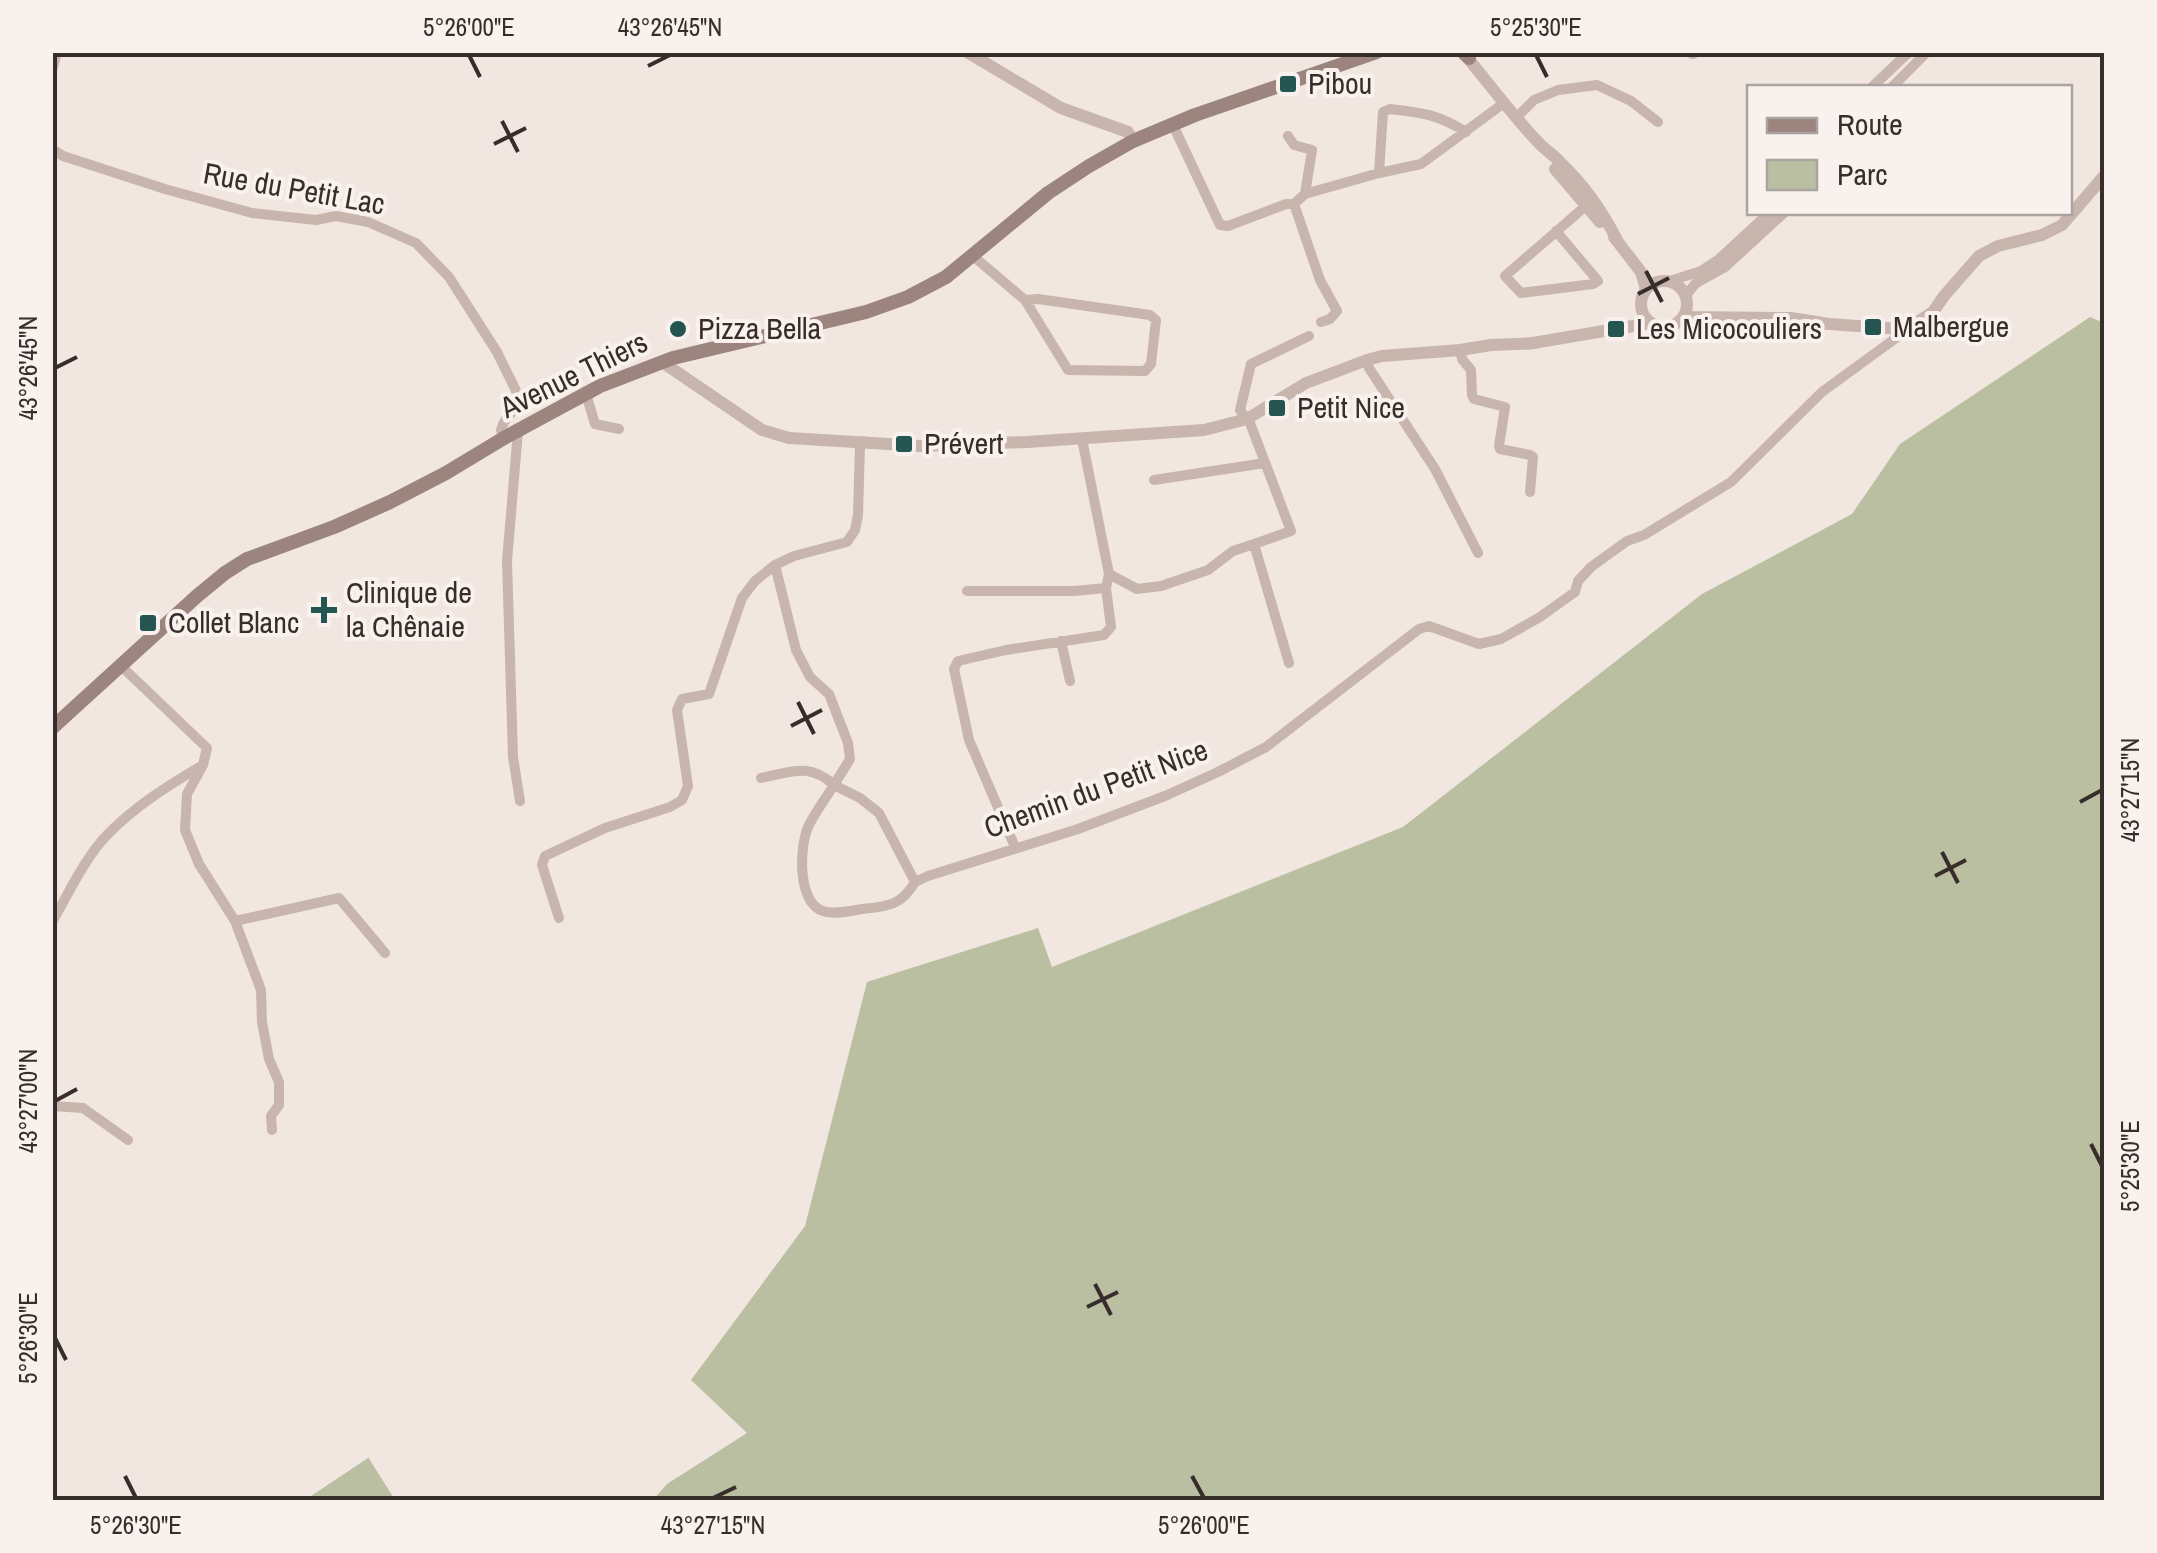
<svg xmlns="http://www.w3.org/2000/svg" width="2157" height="1553" viewBox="0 0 2157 1553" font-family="'Archivo Narrow',sans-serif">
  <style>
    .green { fill: #babfa1 }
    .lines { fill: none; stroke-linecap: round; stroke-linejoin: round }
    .minor { stroke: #c8b5ad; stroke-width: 10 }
    .tertiary { stroke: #c8b5ad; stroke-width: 12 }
    .secondary { stroke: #9c857f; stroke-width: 14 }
    .ticks { fill: none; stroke: #372d2b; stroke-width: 4 }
    .poi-dot { fill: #245551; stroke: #f9f1ed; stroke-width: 4 }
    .labels { text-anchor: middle; stroke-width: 8; stroke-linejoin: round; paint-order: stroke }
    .poi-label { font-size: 30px; fill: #372d2b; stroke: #f9f1ed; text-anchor: start }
    .street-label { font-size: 30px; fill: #372d2b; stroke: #f9f1ed }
    .neatline { fill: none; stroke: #372d2b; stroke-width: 4 }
    .ticks-label { font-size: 25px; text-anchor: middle; fill: #372d2b }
  </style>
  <rect width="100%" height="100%" fill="#f1e7e0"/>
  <path class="green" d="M2090,317l14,6v1177h-1451l14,-16 80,-51 -56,-53 114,-154 62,-244 171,-54 14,39 351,-140 299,-233 150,-80 48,-70z
    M368,1457l27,43h-90l63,-42z"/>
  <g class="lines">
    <path class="minor" d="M1688,52l5,2 4,-2
      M52,71l5,-19
      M1871,88l38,-36
      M1891,88l36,-36
      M1516,118l18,-18 24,-10 39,-5 34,16 27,21
      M1172,123l48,102 8,1 58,-22h8l11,-10 7,-44 -18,-5 -6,-9
      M1466,132c-29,-18 -43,-19 -76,-23l-7,3 -4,61 42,-9 83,-61
      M52,149l11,7 102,33 87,24 64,7 20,-4 32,6 48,21 33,34 48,75 24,49 -17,21 -3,8 3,8
      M1305,194l74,-21
      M1294,204l26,76 17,31 -7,8 -9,3
      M1556,231l42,50 -5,3 -72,9 -16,-17 83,-72
      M973,256l52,44 43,70 77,1 6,-7 5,-44 -6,-5 -112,-16 -13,1
      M1670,281l31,-10 17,-11 52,-48
      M1686,295l10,-12 29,-16 60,-55
      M1460,350l2,9 9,11 1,25 2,4 31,8 -6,39 1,3 30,6 3,2 -3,35
      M1367,360l2,8 66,101 43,84
      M586,394l9,30 24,5
      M518,431l-11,130 6,196 7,44
      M1154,480l111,-17
      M1109,574l28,15 24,-3 47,-16 25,-19 21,-7
      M967,591h107l32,-3
      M1061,641l9,40
      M1289,663l-35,-119 37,-13 -41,-108 -10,-13 11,-46 58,-28
      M203,765l-16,29 -2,36 14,34 36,57 26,69 1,32 7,37 10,23v23l-8,11 1,14
      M761,778c30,-6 48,-16 73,7l16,-26 -2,-16 -19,-49 -19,-17 -14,-27 -21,-85
      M834,785l26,13 19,15 36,69c-14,24 -27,24 -53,27 -12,2 -28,6 -39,2 -26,-8 -24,-66 -14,-86 7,-14 17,-27 25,-40z
      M1015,847l-46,-107 -15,-71 4,-8 48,-11 98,-15 7,-8 -5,-39 3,-14 -27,-135
      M915,882l13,-6 150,-47 87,-33 53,-24 48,-25 153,-118 10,-3 50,18 22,-5 39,-22 35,-25 3,-11 13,-14 36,-26 17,-6 87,-53 91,-90 89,-65
      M559,918l-17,-53 3,-9 60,-28 65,-21 12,-7 6,-14 -11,-76 5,-11 27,-5 33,-96 13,-17 20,-16 19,-9 53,-14 8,-12 3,-15 2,-70 3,-4
      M235,921l104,-23 46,55
      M52,922c17,-29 32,-63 55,-87 28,-29 62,-50 96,-70l4,-17 -87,-83
      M52,1106l31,2 45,32"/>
    <path class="tertiary" d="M967,52l94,56 67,24 5,9
      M1466,52l5,10c22,27 43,55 67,80 7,8 16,13 23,21 23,22 42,49 56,77
      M1555,169l45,53
      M1614,237l27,35 5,17
      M1641 304a23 23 0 1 1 46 0a23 23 0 1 1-46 0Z
      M1684,317l107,1 38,6 70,5 17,-6 17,-11 11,-16 35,-40 19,-10 44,-11 20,-10 42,-49
      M1527,344l124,-21
      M662,362l100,68 27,8 132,8 106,-4 177,-12 43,-11 59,-36 61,-23 15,-4 78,-6 31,-5 45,-2"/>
    <path class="secondary" d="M1463,52l6,6
      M52,728l145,-132 28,-23 22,-14 87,-32 56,-25 56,-29 58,-35 96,-52 73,-28 193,-46 42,-15 38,-20 102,-84 41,-27 44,-25 62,-26 182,-63"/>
  </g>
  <path class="ticks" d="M469,55l11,22M1536,55l11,22M648,66l22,-11M502,121l16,31M494,144l32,-16M1646,271l16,31M1638,294l31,-16M55,368l22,-11M798,702l16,32M791,726l31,-16M2080,802l22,-12M1942,852l16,31M1935,876l31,-16M55,1101l22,-12M2091,1144l11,22M1095,1284l16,31M1087,1307l31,-15M55,1338l11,22M125,1476l11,22M1192,1476l12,22M713,1498l23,-11"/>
  <g class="poi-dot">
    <rect x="1278" y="74" width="20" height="20" rx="5"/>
    <rect x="1863" y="317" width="20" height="20" rx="5"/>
    <circle cx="678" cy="329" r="10"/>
    <rect x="1606" y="319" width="20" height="20" rx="5"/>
    <rect x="1267" y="398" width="20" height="20" rx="5"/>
    <rect x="894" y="434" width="20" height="20" rx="5"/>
    <path d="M319 595h10v10h10v10h-10v10h-10v-10h-10v-10h10z"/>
    <rect x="138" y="613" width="20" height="20" rx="5"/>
  </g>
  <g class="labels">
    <g class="poi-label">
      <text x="1308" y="94">Pibou</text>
      <text x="1893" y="337">Malbergue</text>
      <text x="698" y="339">Pizza Bella</text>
      <text x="1636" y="339">Les Micocouliers</text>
      <text x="1297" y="418">Petit Nice</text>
      <text x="924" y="454">Prévert</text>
      <text x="346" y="603">Clinique de<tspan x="346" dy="34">la Chênaie</tspan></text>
      <text x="168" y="633">Collet Blanc</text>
    </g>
    <g class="street-label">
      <text transform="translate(294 189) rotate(10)" y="10">Rue du Petit Lac</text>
      <text transform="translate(574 375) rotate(-26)" y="10">Avenue Thiers</text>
      <text transform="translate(1096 789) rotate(-20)" y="10">Chemin du Petit Nice</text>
    </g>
  </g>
  <rect width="2157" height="1553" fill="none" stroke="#f9f1ed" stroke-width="110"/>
  <rect x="1747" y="85" width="325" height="130" fill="#f9f1ed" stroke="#aba39f" stroke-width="2.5"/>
  <rect x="1767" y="118" width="50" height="15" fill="#9c857f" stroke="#aba39f" stroke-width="2.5"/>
  <text x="1837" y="135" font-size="30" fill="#372d2b">Route</text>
  <rect x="1767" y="160" width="50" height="30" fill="#babfa1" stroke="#aba39f" stroke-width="2.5"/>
  <text x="1837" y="185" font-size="30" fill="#372d2b">Parc</text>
  <rect x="55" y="55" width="2047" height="1443" class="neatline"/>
  <g class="ticks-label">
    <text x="469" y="36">5°26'00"E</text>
    <text x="670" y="36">43°26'45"N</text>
    <text x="1536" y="36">5°25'30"E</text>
    <text transform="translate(28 368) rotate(-90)" y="9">43°26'45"N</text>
    <text transform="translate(2130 790) rotate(-90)" y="9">43°27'15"N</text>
    <text transform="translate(28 1101) rotate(-90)" y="9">43°27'00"N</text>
    <text transform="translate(2130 1166) rotate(-90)" y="9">5°25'30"E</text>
    <text transform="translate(28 1338) rotate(-90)" y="9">5°26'30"E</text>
    <text x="136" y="1534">5°26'30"E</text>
    <text x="713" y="1534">43°27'15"N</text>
    <text x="1204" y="1534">5°26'00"E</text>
  </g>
</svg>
